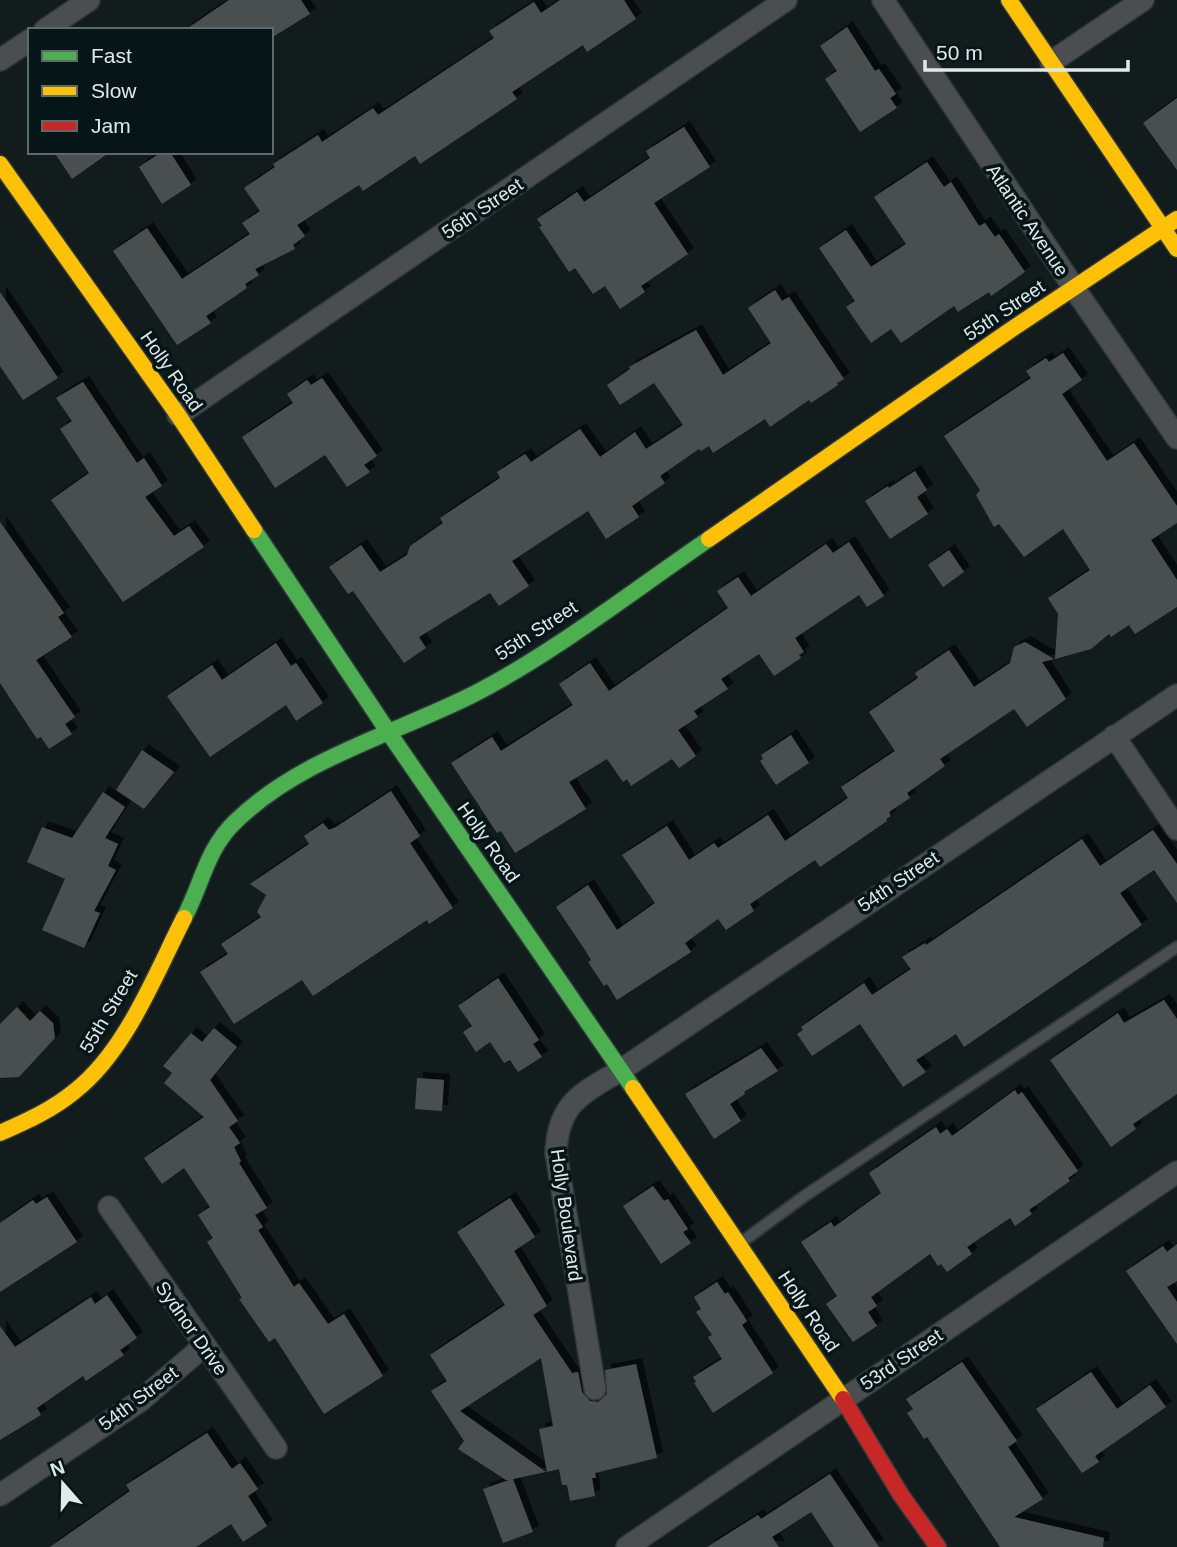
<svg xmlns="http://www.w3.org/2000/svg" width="1177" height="1547" viewBox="0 0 1177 1547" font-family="Arial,sans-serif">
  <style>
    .building { fill: #485050; filter: url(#shadow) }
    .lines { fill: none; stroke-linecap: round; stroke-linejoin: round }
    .lane-casing { stroke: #2f3839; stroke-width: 14 }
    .street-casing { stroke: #2f3839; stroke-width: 24 }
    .fast-casing { stroke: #2f3839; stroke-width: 19 }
    .slow-casing { stroke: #2f3839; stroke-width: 19 }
    .jam-casing { stroke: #2f3839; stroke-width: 19 }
    .lane { stroke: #4a4e50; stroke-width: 10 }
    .street { stroke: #4a4e50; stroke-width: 21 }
    .fast { stroke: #4caf50; stroke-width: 16 }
    .slow { stroke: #ffc107; stroke-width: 16 }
    .jam { stroke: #c62828; stroke-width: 16 }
    .labels { text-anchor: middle; stroke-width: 7; stroke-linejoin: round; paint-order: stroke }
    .street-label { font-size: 19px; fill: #dee9ea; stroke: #061618 }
  </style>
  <defs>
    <filter id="shadow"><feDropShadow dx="6" dy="-6" stdDeviation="0" flood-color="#0009"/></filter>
  </defs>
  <rect width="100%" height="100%" fill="#121c1d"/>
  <path class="building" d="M229,0h72l9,14 -39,24v-8h-86z
    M560,0h64l12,19 -49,33 -4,-7 -71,47 5,7 -97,65 -5,-8 -52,35 -4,-6 -62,40 8,11 -12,9 2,4 -40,20 4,6 -14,9 2,4 -41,28 5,7 -34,22 -64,-94 34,-23 35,51 68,-45 -8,-11 18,-12 -16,-23 31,-21 -2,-3 45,-29 4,7 51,-34 5,7 116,-77 -5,-7 45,-29 7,11z
    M847,27l28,44 4,-2 17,25 -6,4 7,10 -37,24 -35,-53 12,-8 -17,-25z
    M1177,98v72l-34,-47z
    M684,127l26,40 -56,36 34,51 -47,32 4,6 -25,17 -15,-23 -12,8 -18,-26 -6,4 -30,-45 3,-1 -5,-7 40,-27 7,10 66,-44 -4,-7z
    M54,152h56l-38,27z
    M162,152h8l21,33 -29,19 -23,-37z
    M927,162l17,25 7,-5 28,44 6,-3 10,14 4,-3 26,38 -34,24 -2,-4 -31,20 -4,-6 -53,37 -10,-14 -20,14 -25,-36 9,-6 -36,-53 27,-18 25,37 35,-23 -32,-47z
    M775,290l7,11 7,-4 55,82 -7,4 1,2 -27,18 -2,-3 -39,27 -5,-8 -52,34 -4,-7 -8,5 -2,-2 -39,27 5,7 -33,23 7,11 -33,22 -18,-28 -76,50 17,25 -30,20 -9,-13 -71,44 7,11 -22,15 -51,-72 -5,3 -19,-27 32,-22 19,27 27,-17 3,-9 33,-23 -3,-5 60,-40 -3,-6 28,-18 6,8 49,-33 20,28 35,-25 11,17 37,-24 -29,-42 -34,22 -13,-20 23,-16 -1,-2 67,-37 27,45 48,-32 -23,-35z
    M0,292l58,86 -35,22 -23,-34z
    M1063,353l19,27 -20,14 45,67 27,-18 43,63v17l-26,17 26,40v27l-42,27 -6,-9 -18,12 -2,-3 -18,15 -36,10 3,-45 -10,-16 42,-28 -27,-41 -39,28 -25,-33 -5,3 -18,-32 4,-5 -36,-54 87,-58 -5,-7 20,-13 3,4z
    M322,378l55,78 -13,9 6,7 -23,15 -22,-32 -50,33 -33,-51 51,-34 -6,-9 20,-14 4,5z
    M83,382l54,81 7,-5 18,28 -17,11 29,39 15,-10 15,21 -81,55 -72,-102 38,-27 -29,-44 12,-8 -16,-23z
    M915,471l12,19 -10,7 11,17 -38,25 -25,-38 23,-15 1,2z
    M0,522l64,91 -6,4 14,20 -36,23 39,57 -10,7 7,10 -23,15 -8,-12 -4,2 -37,-56z
    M849,542l35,54 -17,11 -8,-12 -64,43 9,14 -5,3 2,3 -27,18 -15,-22 -38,25 7,10 -34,22 4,6 -20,13 18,26 -17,12 -7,-9 -41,27 -4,-7 -4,3 -16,-23 -38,23 17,27 -71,44 -14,-22 -4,2 -46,-70 41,-26 9,14 72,-46 -14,-21 31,-21 19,28 119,-83 -11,-17 21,-14 13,19 75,-52 7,9z
    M949,550l15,22 -21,15 -15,-22z
    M1025,642l29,17 -12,3 24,37 -39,28 -13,-18 -74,50 5,7 -38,27 3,5 -21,14 2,4 -5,3 1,2 -67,46 -5,-7 -65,44 4,7 -28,19 -8,-11 -33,24 6,9 -74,48 -10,-16 -3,2 -16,-24 3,-2 -6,-10 -29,-43 32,-22 29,45 38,-27 -33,-48 45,-29 22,34 25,-17 4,5 50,-33 17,26 63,-43 -7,-11 54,-36 -26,-39 49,-34 -3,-5 34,-23 25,37 36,-24 4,-16z
    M276,643l15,23 5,-3 27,40 -27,18 -10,-16 -76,52 -43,-61 45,-31 10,15z
    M791,735l18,28 -33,22 -16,-24 3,-2 -2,-4z
    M142,750l32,22 -30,37 -28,-19z
    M391,791l29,45 -10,7 43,65 -24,16 -2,-4 -114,76 -11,-16 -68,44 -34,-52 28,-18 -7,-10 40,-27 -4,-5 9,-17 -16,-11 59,-40 -5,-8 19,-13 6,7 7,-3z
    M103,792l22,15 -20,31 13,6 -10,22 8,4 -22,41 6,2 -16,35 -42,-18 23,-51 -38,-17 15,-35 30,11z
    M1153,830l24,34v39l-23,-33 -34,23 22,32 -178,122 -8,-13 -40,26 10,12 -23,15 -43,-63 -48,32 -15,-22 6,-4 -2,-3 63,-44 8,12 39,-26 -9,-12 23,-14 1,2 156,-106 18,27z
    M498,978l41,62 -6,4 9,13 -24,15 -8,-12 -6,3 -14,-21 -14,10 -13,-20 9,-6 -14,-20z
    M1164,1000l13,19v75l-44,30 3,5 -25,18 -61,-87 68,-47 6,10z
    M17,1007l13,14 10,-10 13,12 2,15 -36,39 -19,1v-54z
    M214,1028l23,19 -27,33 28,41 -9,6 11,16 -6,4 7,14 -2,2 28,45 -12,7 8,12 -5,3 36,57 5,-4 29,41 16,-10 39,62 -59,38 -49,-76 -6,4 -30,-43 3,-1 -35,-56 6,-4 -15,-23 12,-8 -26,-39 -22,16 -18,-26 60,-41 -40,-34 8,-10 -9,-7 28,-33 11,9z
    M761,1048l17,23 -34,21 1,2 -15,10 11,17 -27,18 -29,-45z
    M417,1078l27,2 -2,31 -27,-2z
    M1015,1090l3,5 4,-3 56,79 -10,7 2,3 -41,29 3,4 -17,12 -5,-8 -43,29 5,7 -25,18 -6,-8 -3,2 -8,-12 -59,43 6,9 -9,6 9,14 -24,16 -27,-38 11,-8 -36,-54 30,-20 3,5 47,-34 -12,-20 67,-46 4,7 7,-5 5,7z
    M653,1186l11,15 4,-2 20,30 -5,3 8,11 -30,21 -38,-58z
    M47,1197l30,45 -77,50v-69l33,-23 3,4z
    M510,1198l25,39 -21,14 33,55 -14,9 39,58 6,-1 4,20 8,9 8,1 9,-8 -2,-24 31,-6 21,94 -62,15 1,5h-4l3,18 -25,5 -3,-16h-5l-3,-16 -12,3 -8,-43 14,-3 -12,-68 -81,53 86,61 -33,7 20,53 -30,11 -20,-54 26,-9h-3l-48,-31 6,-8 -33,-50 16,-10 -17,-26 75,-50 -48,-73z
    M1177,1244v37l-10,6 10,15v42l-51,-73 37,-25 4,6z
    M717,1282l8,12 3,-2 19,29 -5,4 31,48 -60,40 -19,-30 2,-1 -3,-5 29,-18 -14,-22 4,-2 -16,-23 5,-3 -7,-12z
    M107,1295l30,43 -17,12 4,5 -38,26 -3,-5 -46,32 4,7 -41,25v-114l15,21 76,-50 4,7z
    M962,1362l55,79 -9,6 35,52 -29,18 90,21 -1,9h-103l-73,-110 -3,2 -17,-26 6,-4 -7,-10z
    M1091,1372l26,37 33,-24 16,22 -71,49 4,6 -17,11 -46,-64z
    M207,1433l25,36 8,-6 18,26 -10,7 19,30 -24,16 -12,-18 -35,23h-146l80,-56 -4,-6z
    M830,1474l49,73h-45l-23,-35 -39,25 7,10h-72l51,-32 3,4z"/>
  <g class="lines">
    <defs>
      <path id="lane" d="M739,1244l67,-49 371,-248"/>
      <path id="street" d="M883,0l191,288 103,150
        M45,30l44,-30
        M0,60l30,-20
        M1051,62l92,-62
        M178,415l608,-415
        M1114,736l63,93
        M109,1207l167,241
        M595,1389l-39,-236c2,-51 26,-59 65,-83l556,-375
        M0,1495l140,-94 65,-56
        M627,1547l550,-375"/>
      <path id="fast" d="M254,530l135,203 244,355
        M184,918c18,-33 22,-69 52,-97 65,-63 159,-87 238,-127 80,-41 160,-104 235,-155"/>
      <path id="slow" d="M1009,0l168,249
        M0,164l178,251 76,115
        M709,539l303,-210 165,-110
        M633,1088l210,311
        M0,1133c27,-12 52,-23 75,-42 51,-40 80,-116 109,-173"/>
      <path id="jam" d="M843,1399l58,96 37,52"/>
    </defs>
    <use href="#lane" class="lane-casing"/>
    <use href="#street" class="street-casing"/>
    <use href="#fast" class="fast-casing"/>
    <use href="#slow" class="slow-casing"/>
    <use href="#jam" class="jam-casing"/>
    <use href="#lane" class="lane"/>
    <use href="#street" class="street"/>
    <use href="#fast" class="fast"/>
    <use href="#slow" class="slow"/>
    <use href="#jam" class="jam"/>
  </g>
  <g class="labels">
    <g class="street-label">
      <text transform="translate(482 208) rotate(-34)" y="7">56th Street</text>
      <text transform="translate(1028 220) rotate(56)" y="7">Atlantic Avenue</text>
      <text transform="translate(1004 310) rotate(-34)" y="7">55th Street</text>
      <text transform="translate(172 371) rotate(55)" y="7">Holly Road</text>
      <text transform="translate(536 630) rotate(-33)" y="7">55th Street</text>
      <text transform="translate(489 842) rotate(55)" y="7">Holly Road</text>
      <text transform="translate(898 881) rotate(-34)" y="7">54th Street</text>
      <text transform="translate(108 1011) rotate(-59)" y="7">55th Street</text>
      <text transform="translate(567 1215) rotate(82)" y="7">Holly Boulevard</text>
      <text transform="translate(809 1311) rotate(56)" y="7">Holly Road</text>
      <text transform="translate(192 1328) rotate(55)" y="7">Sydnor Drive</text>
      <text transform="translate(901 1359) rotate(-34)" y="7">53rd Street</text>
      <text transform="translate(138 1398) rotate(-37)" y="7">54th Street</text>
    </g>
  </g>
  <rect x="28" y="28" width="245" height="126" fill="#061618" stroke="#5c6a6c" stroke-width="2"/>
  <rect x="42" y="51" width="35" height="10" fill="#4caf50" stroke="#5c6a6c" stroke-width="2"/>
  <text x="91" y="63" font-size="21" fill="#dee9ea">Fast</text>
  <rect x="42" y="86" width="35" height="10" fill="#ffc107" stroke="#5c6a6c" stroke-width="2"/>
  <text x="91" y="98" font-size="21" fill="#dee9ea">Slow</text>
  <rect x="42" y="121" width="35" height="10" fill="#c62828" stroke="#5c6a6c" stroke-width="2"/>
  <text x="91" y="133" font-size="21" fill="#dee9ea">Jam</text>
  <g transform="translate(63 1484) rotate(340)" stroke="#061618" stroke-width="5" paint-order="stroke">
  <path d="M0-5L12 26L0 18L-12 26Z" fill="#dee9ea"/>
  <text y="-10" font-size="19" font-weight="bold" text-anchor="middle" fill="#dee9ea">N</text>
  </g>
  <path d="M925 60v10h203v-10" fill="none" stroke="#dee9ea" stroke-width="3.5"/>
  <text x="936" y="60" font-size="21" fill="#dee9ea" stroke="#061618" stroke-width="5" paint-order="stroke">50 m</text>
</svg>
